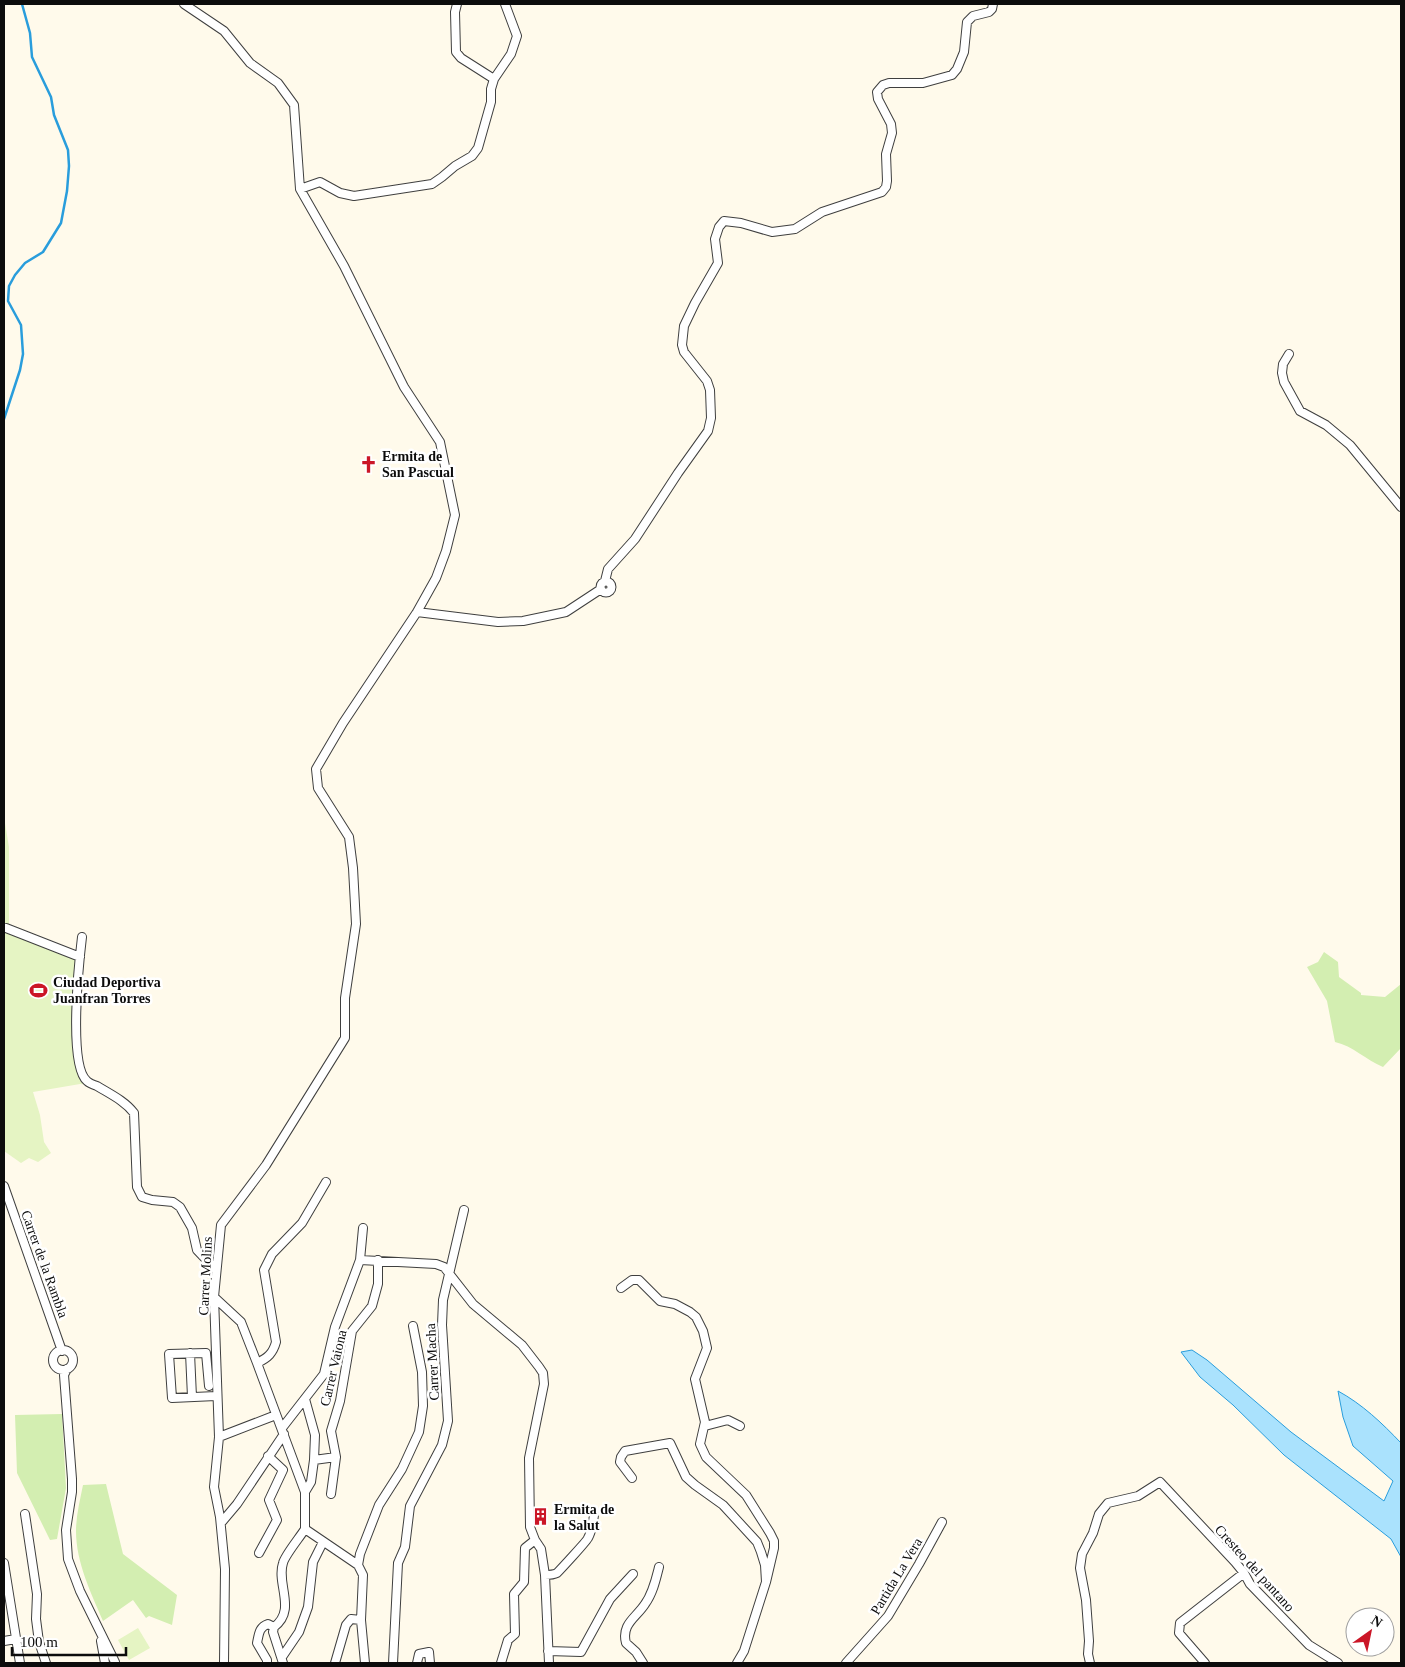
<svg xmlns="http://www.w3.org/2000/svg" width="1405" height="1667" viewBox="0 0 1405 1667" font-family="'Times New Roman',serif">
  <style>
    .green { fill: #d3eeb1 }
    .pitch { fill: #e5f4c3 }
    .water { fill: #aae2fd; stroke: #299ddc }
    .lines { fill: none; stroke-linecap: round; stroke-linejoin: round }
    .stream { stroke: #299ddc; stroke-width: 2.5 }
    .street-casing { stroke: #3f3f3f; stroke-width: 10 }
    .street { stroke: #fff; stroke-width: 8 }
    .labels { text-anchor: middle; stroke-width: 5; stroke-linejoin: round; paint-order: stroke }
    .poi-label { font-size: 14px; font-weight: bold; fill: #0c0c0c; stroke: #fff; text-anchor: start }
    .street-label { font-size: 14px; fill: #0c0c0c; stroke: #fff }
  </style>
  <rect width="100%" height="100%" fill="#fffaeb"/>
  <path class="green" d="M1324,952l14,10 1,15 22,16v2l24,2 16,-13v64l-18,19c-17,-7 -30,-21 -48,-25l-8,-41 -20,-34 11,-5z
    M62,1414l4,74 -9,51 -7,1 -33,-67 -2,-58z
    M106,1484l17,70 54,41 -5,30 -23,-9 -3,2 -13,-18 -30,21c-12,-28 -27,-59 -27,-90 0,-15 4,-31 7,-46z"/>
  <path class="pitch" d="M4,817l5,30v85l66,25c3,8 3,21 -2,28l1,2 4,79 12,19 -10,-1 -47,8 7,23 4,27 7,11 -13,9 -9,-4 -8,5 -17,-12z
    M138,1628l12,20 -21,12 -11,-20z"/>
  <path class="water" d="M1192,1350l15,10 84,72 93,69 9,-20 -40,-35 -10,-29 -5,-26c24,13 44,32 63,52v114l-10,-18 -107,-84 -51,-50 -33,-28 -19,-25z"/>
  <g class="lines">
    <path class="stream" d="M4,419l16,-49 3,-16 -2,-29 -13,-24 1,-15 6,-11 10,-12 18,-11 18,-29 6,-32 2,-25 -1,-16 -14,-35 -3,-18 -19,-40 -2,-24 -8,-29"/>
    <defs>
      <path id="street" d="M184,4l40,27 26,32 28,20 16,22 6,84 44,77 60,121 36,55 15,73 -9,36 -10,27 -19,34 -74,111 -27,46 2,19 31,49 4,31 3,56 -11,74v40l-79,127 -45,60 -7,72 5,140 -5,50 6,30 5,52 -1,94
        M457,4l-2,8 1,40 5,6 33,21
        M300,189l20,-7 20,11 14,3 78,-12 10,-7 13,-11 17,-10 6,-8 13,-46v-13l3,-10 17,-25 6,-18 -12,-32
        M1289,354l-6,10 -1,9 2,9 16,29 26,14 24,20 51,62
        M605,581l3,-12 27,-30 43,-66 30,-42 3,-13 -1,-28 -3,-9 -23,-29 -2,-7 2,-19 11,-23 23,-40 -3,-24 4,-12 5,-6 17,2 31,9 23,-3 27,-17 60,-20 4,-5 1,-6 -1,-27 6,-21 -1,-9 -13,-25 -1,-7 6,-7 6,-2h34l29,-8 5,-6 7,-17 3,-30 6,-6 16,-4 3,-3 1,-5
        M600.5 587a5.5 5.5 0 1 1 11 0a5.5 5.5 0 1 1-11 0Z
        M417,612l81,10 25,-1 43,-9 35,-23
        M6,928l74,29
        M82,937c-3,25 -14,128 5,144 2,2 7,4 10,5 13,8 28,15 37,27l3,74 5,10 10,3 21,2 7,5 12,21 5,22 19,20
        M4,1186l58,165
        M360,1260l76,4 8,3 29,37 49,41 17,22 4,6 1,11 -15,74 1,69 5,13 6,9 4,26 4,88
        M621,1288l11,-8h7l21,21 15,3 15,8 6,5 7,14 4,17 -12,31 10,43 -5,22 6,13 40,38 24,38 4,8v7l-8,34
        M214,1297l27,25 16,41 48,129v37l53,36
        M53 1360a10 10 0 1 1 20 0a10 10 0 1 1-20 0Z
        M190,1353l2,44
        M257,1363c11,-5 16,-10 19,-21l-12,-72 8,-16 30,-31 24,-41
        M67,1369l-3,6 8,104v13l-6,38 2,29 12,32 35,71
        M209,1386l-3,-33 -37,1 3,44 44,-2
        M705,1426l23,-6 12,6
        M282,1428l42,-54 11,-47 25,-67 3,-32
        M219,1437l57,-22
        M314,1460l22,-3
        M632,1478l-12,-16 1,-5 4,-6 45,-8 16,34 9,8 28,20 34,37 4,10 4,13 1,17 -22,69 -7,12
        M305,1492l6,-10 3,-22 1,-25 -10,-36
        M331,1494l5,-37 -5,-26 9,-30 12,-70 20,-25 6,-22v-24
        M25,1514l12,80 -1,25 3,23 7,21
        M221,1523l16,-19 47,-70
        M259,1553l18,-33 -8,-20 14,-30 -15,-14
        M4,1563l16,100
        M545,1575c4,0 8,0 12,-2 2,-2 30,-32 31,-35 4,-7 5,-16 6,-23
        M4,1641l12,-2
        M101,1641l4,22
        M548,1651l33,1 29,-53 23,-25
        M282,1657l17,-25 9,-25 5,-45 10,-20
        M267,1663v-3l-10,-17c2,-9 2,-16 11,-19l6,3
        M283,1663l-10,-31 1,-5c23,-17 2,-43 9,-64 2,-8 17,-26 22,-34
        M335,1663l11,-38 5,-6 10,1
        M365,1663l-4,-43 2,-45 -5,-10 2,-11 19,-49 23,-36 17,-37 4,-26 -1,-34 -9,-46
        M393,1663l5,-100 7,-16 5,-41 32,-61 6,-24 -6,-96 1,-25 21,-90
        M417,1663l2,-9 10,-2 1,11
        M501,1663l7,-23 7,-6 -1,-40 10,-12 1,-34 10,-8
        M643,1663l-7,-11 -10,-9c-5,-19 10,-25 19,-39 8,-11 11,-25 14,-37
        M846,1663l42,-47 31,-52 23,-42
        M1090,1663l-2,-9 1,-13 -3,-41 -6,-32 2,-14 11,-21 6,-19 9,-11 30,-7 22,-14 75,80 9,11 6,11 59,61 29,18
        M1205,1663l-26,-30 1,-10 64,-50"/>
    </defs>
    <use href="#street" class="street-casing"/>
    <use href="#street" class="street"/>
  </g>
  <defs>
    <symbol id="church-bare" viewBox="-9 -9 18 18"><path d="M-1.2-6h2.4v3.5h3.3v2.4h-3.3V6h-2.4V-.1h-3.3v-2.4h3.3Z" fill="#cb1627" stroke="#fff" stroke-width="2.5" paint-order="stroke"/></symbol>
    <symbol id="stadium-bare" viewBox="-9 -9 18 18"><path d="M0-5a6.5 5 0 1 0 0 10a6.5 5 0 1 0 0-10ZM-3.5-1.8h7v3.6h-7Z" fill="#cb1627" stroke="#fff" stroke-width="2.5" paint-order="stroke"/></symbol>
    <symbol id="building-bare" viewBox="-9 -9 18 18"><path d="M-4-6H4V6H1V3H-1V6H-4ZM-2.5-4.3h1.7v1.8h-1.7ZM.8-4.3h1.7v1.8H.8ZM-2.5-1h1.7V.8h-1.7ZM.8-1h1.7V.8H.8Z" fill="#cb1627" stroke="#fff" stroke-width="2.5" paint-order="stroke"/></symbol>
  </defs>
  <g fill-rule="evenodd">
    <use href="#church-bare" x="356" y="452" width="25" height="25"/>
    <use href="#stadium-bare" x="26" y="978" width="25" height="25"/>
    <use href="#building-bare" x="528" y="1504" width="25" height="25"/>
  </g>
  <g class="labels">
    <g class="poi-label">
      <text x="382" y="461">Ermita de<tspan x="382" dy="16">San Pascual</tspan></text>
      <text x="53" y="987">Ciudad Deportiva<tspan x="53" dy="16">Juanfran Torres</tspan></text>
      <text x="554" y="1514">Ermita de<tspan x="554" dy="16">la Salut</tspan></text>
    </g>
    <g class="street-label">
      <text transform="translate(45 1264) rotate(70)" y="5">Carrer de la Rambla</text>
      <text transform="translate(205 1276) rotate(-87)" y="5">Carrer Molins</text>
      <text transform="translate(432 1362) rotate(-93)" y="5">Carrer Macha</text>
      <text transform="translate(333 1368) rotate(-77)" y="5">Carrer Vaiona</text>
      <text transform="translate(1255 1568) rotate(48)" y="5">Cresteo del pantano</text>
      <text transform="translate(896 1576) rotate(-59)" y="5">Partida La Vera</text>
    </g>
  </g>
  <rect width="1405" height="1667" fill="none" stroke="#0c0c0c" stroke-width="10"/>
  <g transform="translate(1370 1632) rotate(33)"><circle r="24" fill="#ffffff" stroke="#9e9e9e"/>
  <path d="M0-4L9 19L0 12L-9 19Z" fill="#cb1627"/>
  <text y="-8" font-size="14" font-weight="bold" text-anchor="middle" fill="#0c0c0c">N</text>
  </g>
  <path d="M12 1647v8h114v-8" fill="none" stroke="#0c0c0c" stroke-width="2.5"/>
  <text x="20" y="1647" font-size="15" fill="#0c0c0c" stroke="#ffffff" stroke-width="4" paint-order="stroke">100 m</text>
</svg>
